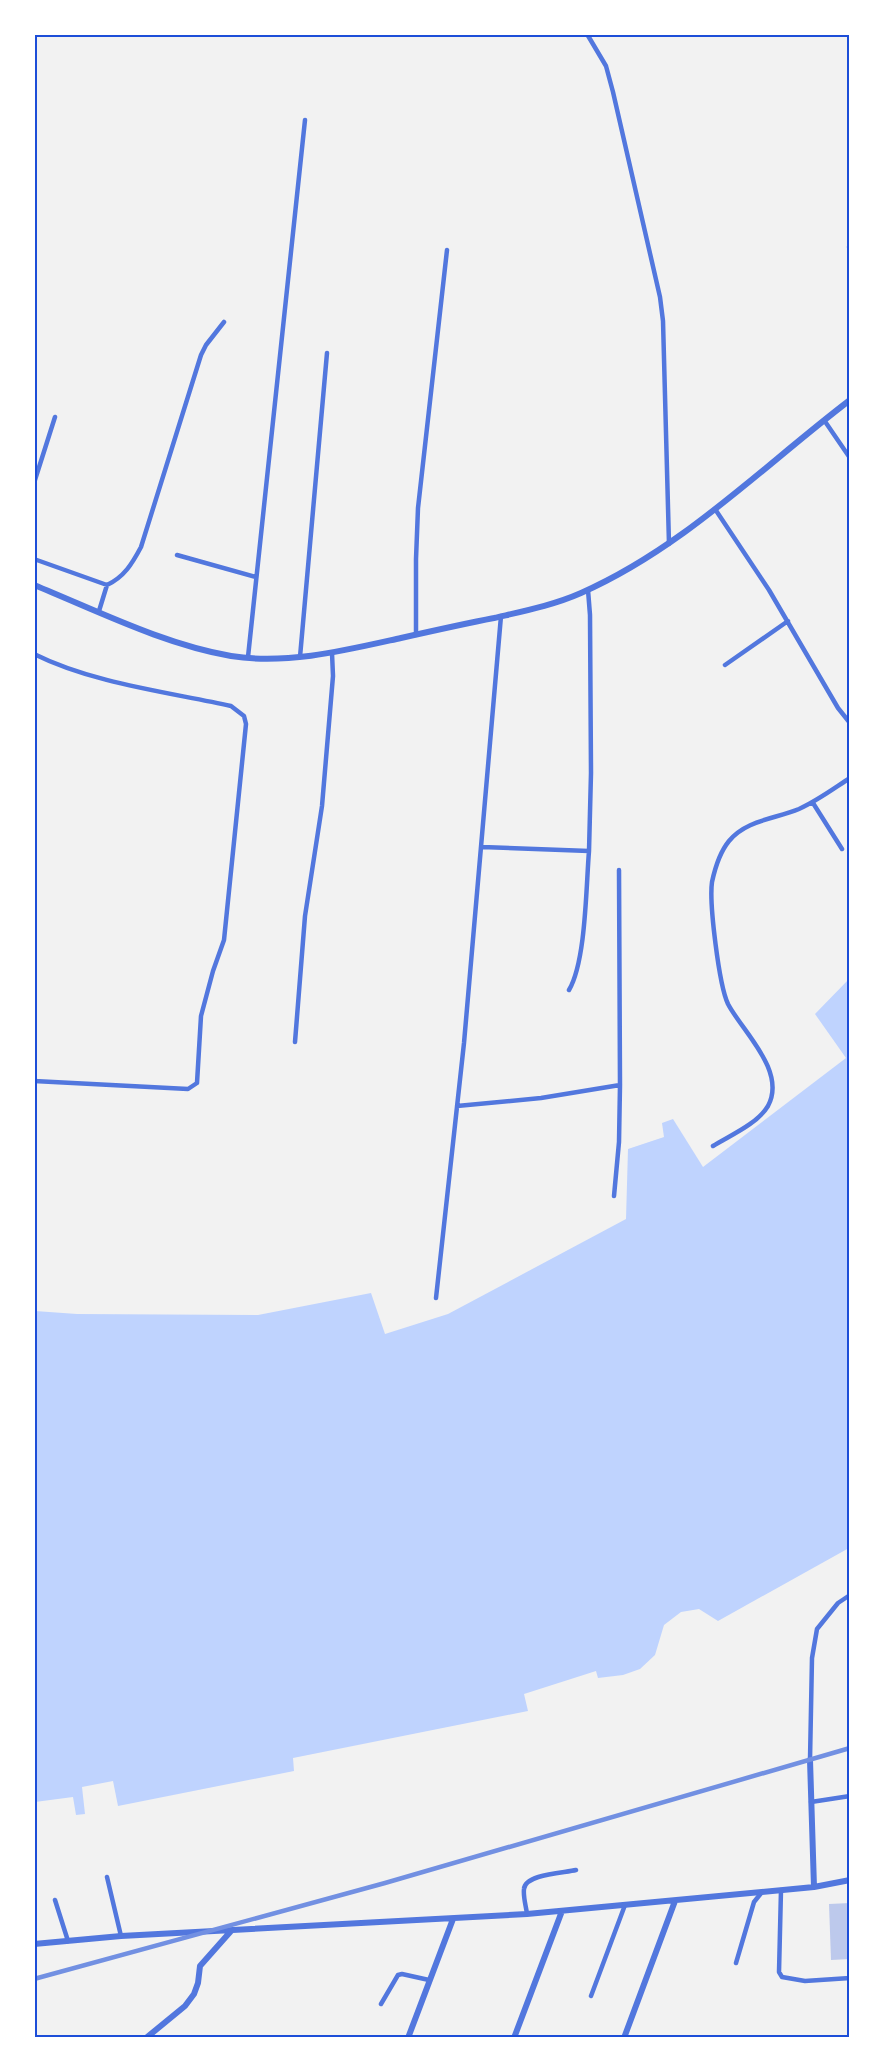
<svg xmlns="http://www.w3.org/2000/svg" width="884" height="2072" viewBox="0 0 884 2072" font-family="Georgia,serif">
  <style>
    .water { fill: #bfd3fe }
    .building { fill: #bdc9ec }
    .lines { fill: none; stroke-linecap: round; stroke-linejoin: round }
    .service { stroke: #5277de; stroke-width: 4.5 }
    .minor { stroke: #5277de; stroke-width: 6 }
    .rail { stroke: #7290e2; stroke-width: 4.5 }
    .neatline { fill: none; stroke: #1d4ed8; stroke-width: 2 }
  </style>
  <rect width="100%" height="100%" fill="#f2f2f2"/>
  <path class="water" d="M849,979v569l-131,73 -19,-12 -18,3 -17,13 -9,30 -15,14 -17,6 -25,3 -2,-7 -72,23 4,17 -235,47 1,13 -176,35 -5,-25 -31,6 3,27 -9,1 -3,-18 -38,5v-491l42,3 181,1 113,-22 14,41 63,-20 178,-95 2,-70 36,-12 -2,-14 11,-4 30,48 143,-109 -31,-44z"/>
  <path class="building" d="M850,1903v56l-19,1 -2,-56z"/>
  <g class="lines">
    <path class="service" d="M587,34l19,32 7,26 47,205 3,24 6,223
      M849,247h1
      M824,420l26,38
      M34,483l21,-66
      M715,509l54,81 69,118 12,15
      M177,555l79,22
      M34,559l73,26 -8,26
      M107,585c17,-8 25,-21 34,-38l60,-192 5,-10 18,-23
      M416,635v-76l2,-51 29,-258
      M34,654c58,29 133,38 197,52l13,10 2,8 -22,216 -11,31 -12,45 -4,67 -9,6 -154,-8
      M248,657l57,-537
      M300,657l27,-304
      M725,665l63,-44
      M813,803l29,46
      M482,847l107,4 2,-78 -1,-158 -2,-25
      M569,990c17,-29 17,-103 20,-139
      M295,1042l10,-126 17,-110 11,-130 -1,-23
      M457,1106l84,-8 79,-13 -1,-215
      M713,1146c18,-11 44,-22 55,-40 19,-35 -26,-75 -40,-102 -9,-19 -19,-101 -16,-122 3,-14 8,-30 17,-41 17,-21 46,-22 70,-32 18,-8 34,-20 51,-31
      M614,1196l5,-54 1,-57
      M436,1298l28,-255 37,-427
      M810,1760l2,-102 5,-29 21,-26 12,-8
      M811,1802l39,-6
      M107,1877l14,59
      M781,1890l-2,82 3,5 23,4 45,-3
      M55,1900l13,41
      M527,1914c-1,-8 -4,-17 -3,-25 1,-15 40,-16 52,-19
      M736,1963l18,-61 8,-10
      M591,1996l34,-91
      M381,2004l17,-29 4,-1 27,6"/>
    <path class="minor" d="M34,585c64,26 129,59 197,71 56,9 116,-6 170,-18 31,-7 62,-14 93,-20 30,-7 60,-13 87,-25 102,-45 181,-126 269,-193
      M810,1760l4,127
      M34,1944l87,-8 406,-22 287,-27 36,-7
      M146,2038l39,-32 9,-12 4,-11 2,-17 31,-35
      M408,2038l45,-119
      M514,2038l48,-127
      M624,2038l51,-137"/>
    <path class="rail" d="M34,1979l351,-96 465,-135"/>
  </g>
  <rect width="884" height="2072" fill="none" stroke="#ffffff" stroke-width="72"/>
  <rect x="36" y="36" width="812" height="2000" class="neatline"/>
</svg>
